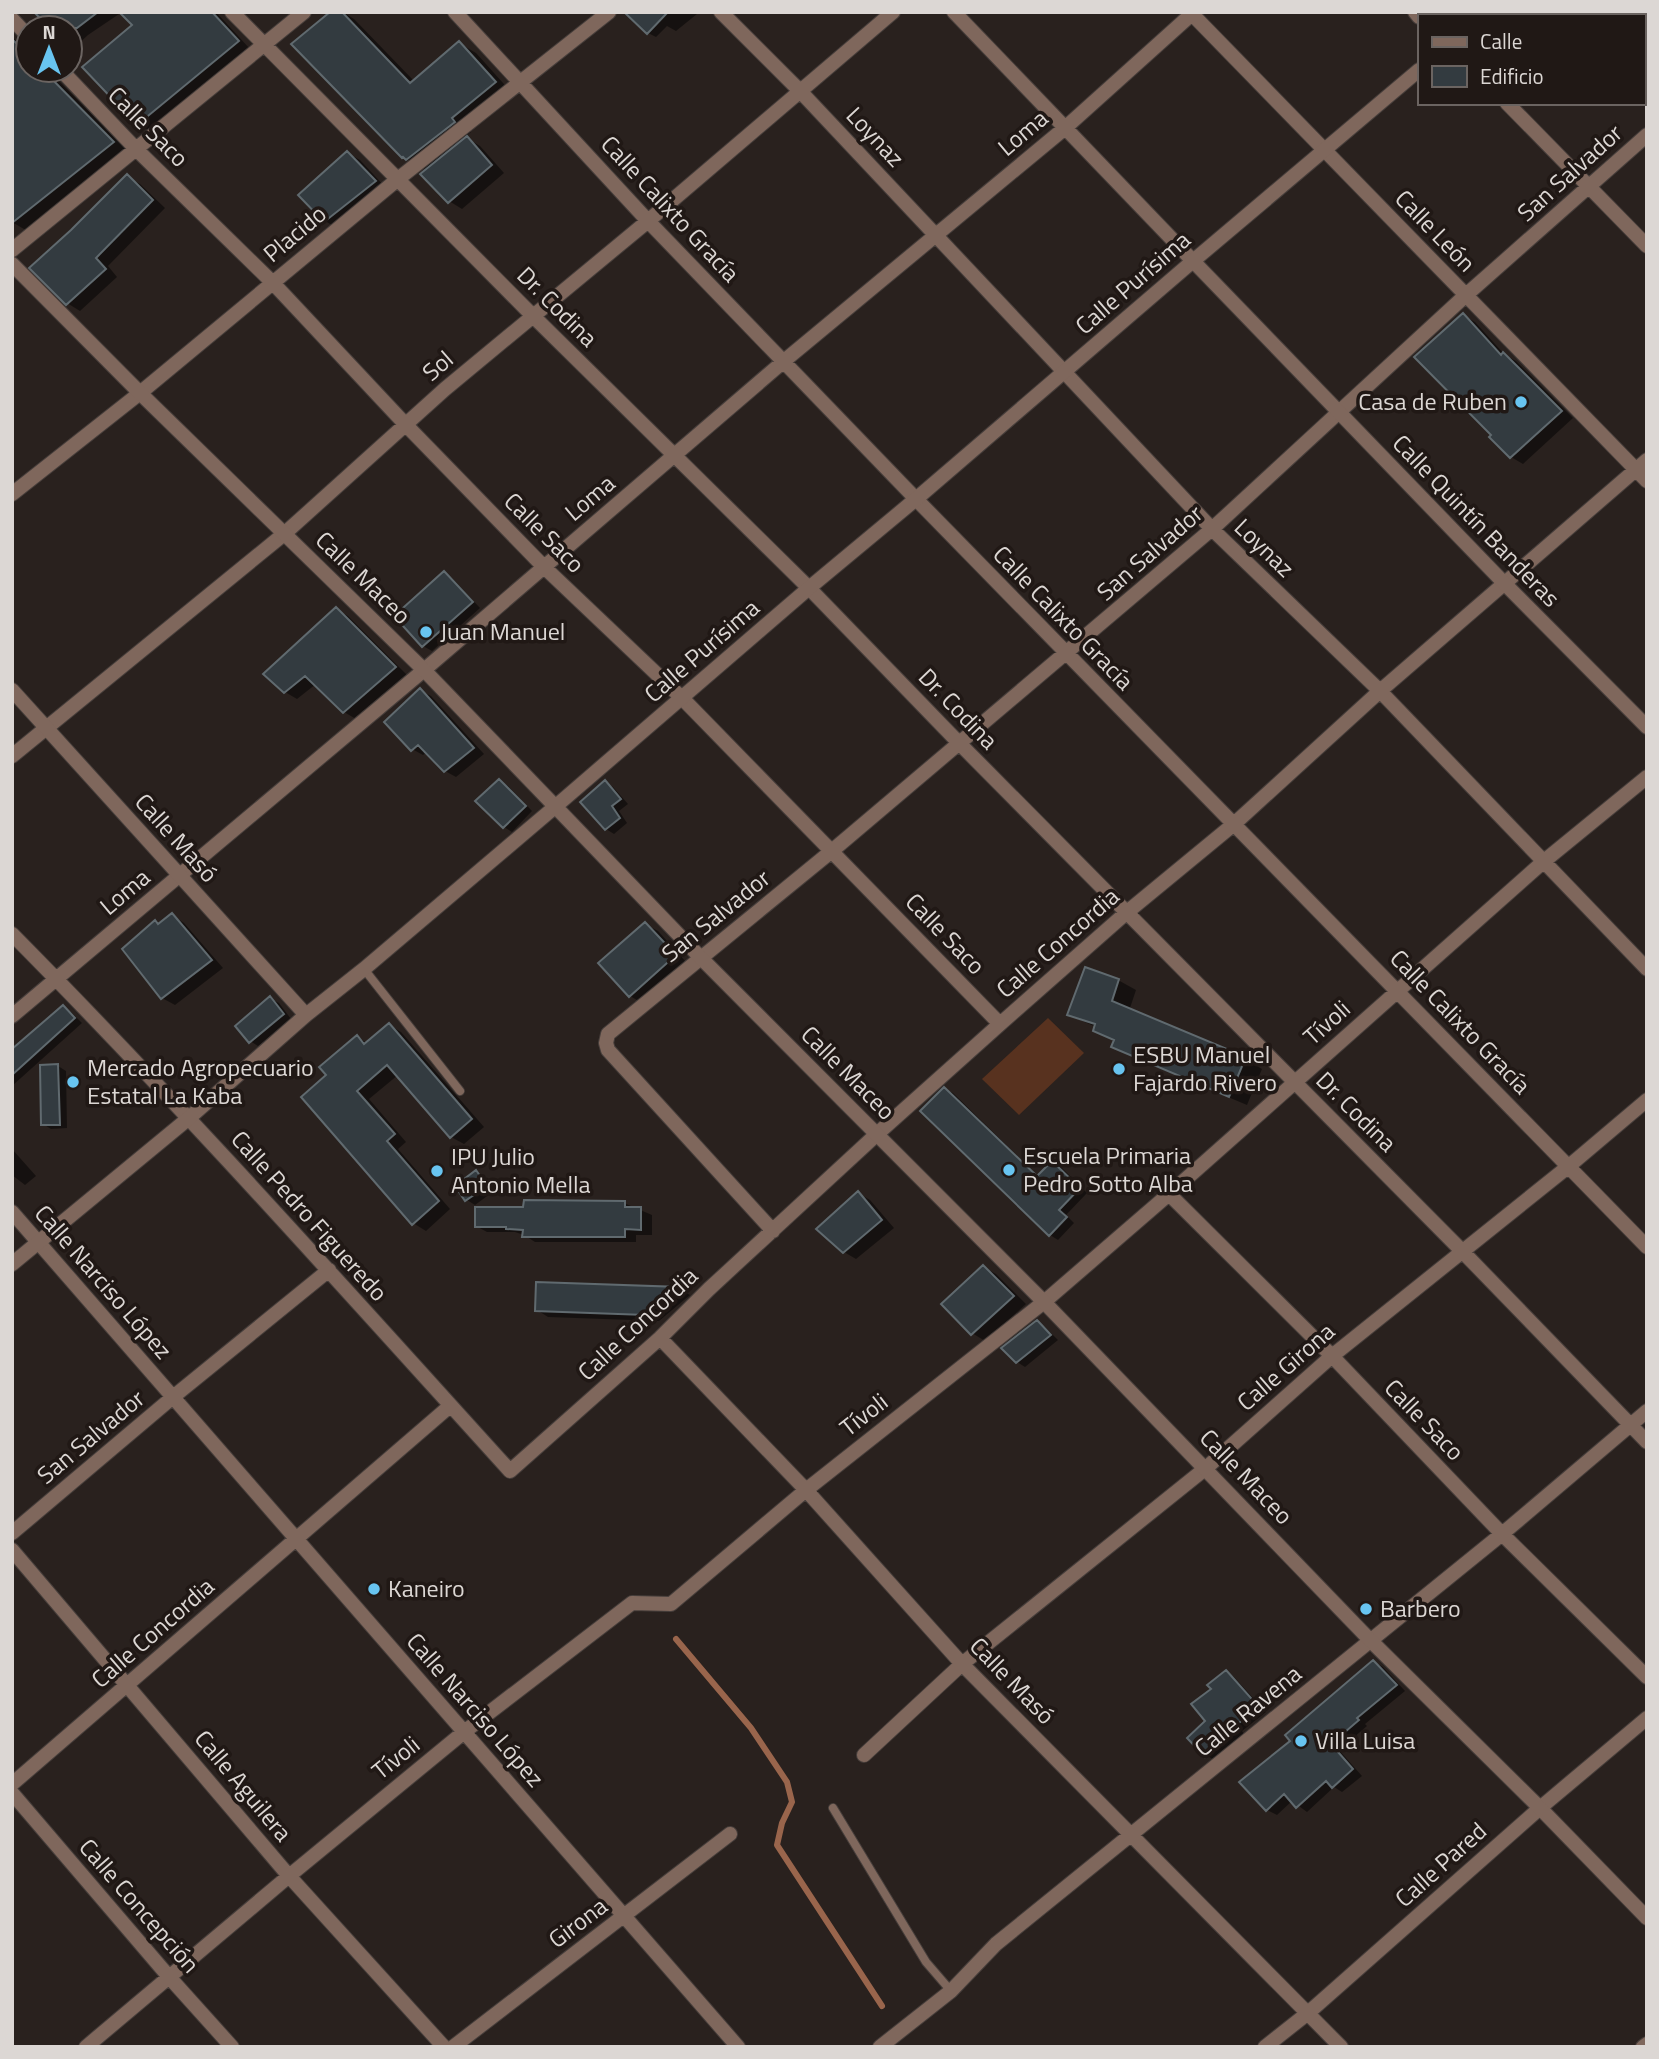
<svg xmlns="http://www.w3.org/2000/svg" width="1659" height="2059" viewBox="0 0 1659 2059" font-family="'Titillium Web',sans-serif">
  <style>
    .green { fill: #58321f }
    .shadow { fill: #0007 }
    .lines { fill: none; stroke-linecap: round; stroke-linejoin: round }
    .stream { stroke: #99654c; stroke-width: 6 }
    .building { fill: #333b40; stroke: #606a6f; stroke-width: 2 }
    .service-casing { stroke: #463e3b; stroke-width: 10 }
    .minor-casing { stroke: #463e3b; stroke-width: 16 }
    .tertiary-casing { stroke: #463e3b; stroke-width: 16 }
    .service { stroke: #7f675c; stroke-width: 8 }
    .minor { stroke: #7f675c; stroke-width: 14 }
    .tertiary { stroke: #7f675c; stroke-width: 14 }
    .poi-dot { fill: #68c4f0; stroke: #201815; stroke-width: 2.5 }
    .labels { text-anchor: middle; stroke-width: 7; stroke-linejoin: round; paint-order: stroke }
    .street-label { font-size: 24px; fill: #dcd7d4; stroke: #201815 }
    .poi-label { font-size: 24px; fill: #dcd7d4; stroke: #201815; text-anchor: start }
  </style>
  <rect width="100%" height="100%" fill="#29211e"/>
  <path class="green" d="M1048,1018l36,35 -65,62 -37,-36z"/>
  <path class="shadow" d="M36,12h180l34,37 -100,82 -12,-7 -4,-99 -12,-13 -34,23 -13,12 -5,-3v-16h-19z
    M332,12h11l11,7 60,62 45,-38 17,10 36,40 -44,35 3,4 -6,5 15,9 24,27 -42,36 -13,-8 -22,-31 -24,-13z
    M628,12h67l2,2 -21,17 -9,-5 -11,11 -8,-4z
    M12,37l16,13v20h20l81,82 -100,80 -17,-10z
    M347,153l13,7 27,29 -50,39 -12,-7z
    M127,177l13,7 25,24 -57,58 9,11 -37,34 -13,-8z
    M1463,315l12,7 30,33 11,6 57,57 -50,46 -12,-7z
    M444,573l8,5 28,30 -48,43 -9,-5 -27,-30z
    M336,609l12,7 59,59 -51,44 -12,-7 -28,-28 -19,15 -12,-7 -20,-18z
    M420,690l11,6 53,58 -28,23 -11,-6 -18,-19 -4,3 -11,-6z
    M499,781l9,5 24,25 -20,21 -8,-5z
    M605,782l8,5 15,17 -9,7 8,12 -13,11 -8,-5z
    M172,915l12,8 39,45 -48,37 -13,-7 -7,-76 4,3z
    M645,924l13,7 29,32 -45,40 -12,-7z
    M1118,980l18,10 -7,21 116,48 17,10 -15,36 -117,-49 -17,-10 2,-5 -20,-11 1,-3 -27,-12z
    M271,999l8,4 12,16 -33,27 -8,-5z
    M64,1007l7,5 11,11 -70,63v-35z
    M389,1025l12,7 83,95 -20,17 -13,-7 -53,-62 -29,24 37,43 -8,7 52,60 -24,22 -13,-8 -84,-147 28,-39 10,6z
    M58,1066l8,5 1,57 -16,1 -8,-5z
    M945,1089l8,4 86,84 14,-14 8,4 26,26 -21,22 8,8 -16,17 -8,-5z
    M12,1149l24,27 -11,9 -13,-10z
    M476,1173l8,4 10,14 -19,14 -8,-5 -10,-14z
    M858,1193l12,7 24,28 -38,31 -12,-7z
    M624,1203l28,12v20h-16v7h-101l-11,-7 -9,-3h-28l-11,-6 49,-18z
    M983,1267l13,7 30,30 -41,37 -13,-8z
    M538,1284l141,5 11,6 -31,26 -111,-4 -11,-7z
    M1037,1322l8,5 13,13 -33,27 -8,-5z
    M1374,1662l9,5 22,24 -40,33 2,2 -28,24 23,26 -20,16 -8,-5 -27,25 -15,-11 -15,14 -10,-5 26,-69z
    M1226,1672l8,5 32,35 -24,19 2,3 -30,26 -8,-5 2,-34z"/>
  <g class="lines">
    <path class="stream" d="M676,1639l75,89 36,54 5,20 -10,21 -5,22 105,161"/>
  </g>
  <path class="building" d="M34,12h64l-21,16h-28z
    M119,12h93l27,29 -102,84 -55,-58 50,-42z
    M330,12h12l68,71 49,-42 37,41 -44,36 3,4 -49,38 -3,-3 -1,1 -111,-114z
    M624,12h44l-21,22z
    M12,39l16,16v15h15l71,72 -102,81z
    M467,136l25,29 -44,38 -28,-29z
    M347,151l29,30 -52,41 -26,-27z
    M127,174l26,26 -57,58 10,11 -40,36 -37,-37 42,-38z
    M1463,313l38,42 2,-3 59,59 -52,47 -21,-21 2,-2 -77,-78z
    M444,571l29,31 -51,45 -28,-31z
    M336,607l60,60 -53,46 -38,-37 -21,17 -21,-19z
    M420,688l54,60 -30,24 -26,-27 -7,6 -27,-29z
    M499,779l27,27 -23,22 -28,-27z
    M605,780l16,19 -9,7 8,12 -15,12 -25,-28z
    M172,913l40,47 -51,39 -39,-50 33,-29 3,4z
    M645,922l31,33 -47,42 -31,-34z
    M1085,967l34,12 -7,22 134,56 -17,40 -118,-50 3,-7 -21,-9 2,-7 -28,-9z
    M270,996l14,18 -35,29 -14,-17z
    M63,1005l12,13 -63,57v-26z
    M389,1023l83,96 -22,19 -63,-73 -30,26 38,43 -8,7 52,60 -27,24 -111,-128 25,-22 -7,-8 38,-32 7,9z
    M58,1064l2,61h-19l-1,-60z
    M944,1087l93,89 15,-15 28,27 -21,22 8,7 -18,19 -129,-125z
    M476,1170l11,16 -22,15 -10,-15z
    M858,1191l24,29 -39,33 -27,-24z
    M524,1200l101,1v6h16v23l-16,-1v8h-103l1,-7 -17,-1v-2h-31v-20h48z
    M983,1265l31,31 -43,39 -30,-31z
    M536,1282l144,5 -34,28 -111,-4z
    M1037,1320l14,15 -35,28 -15,-15z
    M1373,1660l24,25 -40,33 2,2 -28,24 22,25 -21,19 -6,-7 -30,27 -12,-14 -18,17 -27,-29 51,-41 -5,-6z
    M1226,1670l33,37 -24,19 2,2 -32,29 -18,-19 18,-17 -14,-17 20,-15 -4,-4z"/>
  <g class="lines">
    <defs>
      <path id="service" d="M364,969l96,122
        M833,1808l93,154 25,29"/>
      <path id="minor" d="M232,12l301,304 276,272 150,155 504,509 184,190
        M455,12l193,209 268,278 731,748
        M721,12l79,79 412,438 168,162 267,278
        M954,12l239,249
        M1190,12l457,469
        M1415,12l4,5
        M1615,12l3,4
        M12,19l16,17
        M1643,45l4,4
        M61,70l75,79 137,134 133,142 138,142 138,131 318,326
        M1507,103l140,143
        M12,250l292,-238
        M12,494l128,-101 258,-214 211,-167
        M12,756l272,-222 161,-145 203,-168 245,-209
        M12,934c172,174 334,356 498,537l150,-133 49,-49 168,-155 123,-110 126,-111 108,-89 146,-133 267,-231
        M12,1016l412,-346 360,-309 281,-233 129,-116
        M1169,1194l163,162 170,178 145,143
        M12,1212l726,835
        M773,1231l-165,-181 -2,-7 2,-9 225,-184 379,-321 254,-234 181,-160
        M660,1338l146,152 156,174 379,383
        M12,1533l161,-136 156,-127
        M12,1550l277,326 155,171
        M864,1755l98,-91 244,-196 126,-112 237,-190 78,-66
        M12,1784l438,-378
        M12,1793l158,185 62,69
        M86,2047l203,-171 175,-144 168,-129 39,1 135,-114 238,-188 125,-108 374,-332 104,-85
        M453,2047l277,-213
        M880,2047l71,-56 45,-47 506,-410 145,-123
        M1265,2047l43,-34 232,-205 107,-90
        M1643,2047l4,-3"/>
      <path id="tertiary" d="M1483,16l4,-4
        M1193,261l312,323 142,143
        M12,264l128,129 284,277 277,288 343,344 326,338 170,168 107,110
        M12,690l294,325
        M12,1264l177,-146 117,-103 58,-46 192,-163 253,-218 107,-89 277,-238 226,-191"/>
    </defs>
    <use href="#service" class="service-casing"/>
    <use href="#minor" class="minor-casing"/>
    <use href="#tertiary" class="tertiary-casing"/>
    <use href="#service" class="service"/>
    <use href="#minor" class="minor"/>
    <use href="#tertiary" class="tertiary"/>
  </g>
  <g class="poi-dot">
    <circle cx="1521" cy="402" r="7"/>
    <circle cx="426" cy="632" r="7"/>
    <circle cx="1119" cy="1069" r="7"/>
    <circle cx="73" cy="1082" r="7"/>
    <circle cx="1009" cy="1170" r="7"/>
    <circle cx="437" cy="1171" r="7"/>
    <circle cx="374" cy="1589" r="7"/>
    <circle cx="1366" cy="1609" r="7"/>
    <circle cx="1301" cy="1741" r="7"/>
  </g>
  <g class="labels">
    <g class="street-label">
      <text transform="translate(148 127) rotate(45)" y="8">Calle Saco</text>
      <text transform="translate(1023 133) rotate(-40)" y="8">Loma</text>
      <text transform="translate(875 137) rotate(47)" y="8">Loynaz</text>
      <text transform="translate(1570 173) rotate(-42)" y="8">San Salvador</text>
      <text transform="translate(670 209) rotate(47)" y="8">Calle Calixto Gracía</text>
      <text transform="translate(1435 231) rotate(46)" y="8">Calle León</text>
      <text transform="translate(295 234) rotate(-40)" y="8">Placido</text>
      <text transform="translate(1133 283) rotate(-41)" y="8">Calle Purísima</text>
      <text transform="translate(557 307) rotate(45)" y="8">Dr. Codina</text>
      <text transform="translate(438 366) rotate(-41)" y="8">Sol</text>
      <text transform="translate(590 498) rotate(-40)" y="8">Loma</text>
      <text transform="translate(1476 521) rotate(46)" y="8">Calle Quintín Banderas</text>
      <text transform="translate(544 533) rotate(45)" y="8">Calle Saco</text>
      <text transform="translate(1264 548) rotate(44)" y="8">Loynaz</text>
      <text transform="translate(1150 553) rotate(-41)" y="8">San Salvador</text>
      <text transform="translate(363 578) rotate(44)" y="8">Calle Maceo</text>
      <text transform="translate(1063 618) rotate(46)" y="8">Calle Calixto Gracía</text>
      <text transform="translate(702 651) rotate(-41)" y="8">Calle Purísima</text>
      <text transform="translate(958 709) rotate(46)" y="8">Dr. Codina</text>
      <text transform="translate(176 838) rotate(48)" y="8">Calle Masó</text>
      <text transform="translate(125 892) rotate(-40)" y="8">Loma</text>
      <text transform="translate(716 916) rotate(-39)" y="8">San Salvador</text>
      <text transform="translate(945 934) rotate(46)" y="8">Calle Saco</text>
      <text transform="translate(1058 943) rotate(-41)" y="8">Calle Concordia</text>
      <text transform="translate(1460 1022) rotate(46)" y="8">Calle Calixto Gracía</text>
      <text transform="translate(1327 1023) rotate(-42)" y="8">Tívoli</text>
      <text transform="translate(848 1073) rotate(45)" y="8">Calle Maceo</text>
      <text transform="translate(1356 1112) rotate(45)" y="8">Dr. Codina</text>
      <text transform="translate(309 1216) rotate(48)" y="8">Calle Pedro Figueredo</text>
      <text transform="translate(103 1282) rotate(49)" y="8">Calle Narciso López</text>
      <text transform="translate(638 1324) rotate(-43)" y="8">Calle Concordia</text>
      <text transform="translate(1286 1367) rotate(-41)" y="8">Calle Girona</text>
      <text transform="translate(864 1415) rotate(-38)" y="8">Tívoli</text>
      <text transform="translate(1424 1420) rotate(46)" y="8">Calle Saco</text>
      <text transform="translate(91 1437) rotate(-40)" y="8">San Salvador</text>
      <text transform="translate(1246 1477) rotate(46)" y="8">Calle Maceo</text>
      <text transform="translate(153 1633) rotate(-41)" y="8">Calle Concordia</text>
      <text transform="translate(1012 1681) rotate(46)" y="8">Calle Masó</text>
      <text transform="translate(475 1710) rotate(49)" y="8">Calle Narciso López</text>
      <text transform="translate(1248 1711) rotate(-39)" y="8">Calle Ravena</text>
      <text transform="translate(396 1758) rotate(-39)" y="8">Tívoli</text>
      <text transform="translate(243 1786) rotate(50)" y="8">Calle Aguilera</text>
      <text transform="translate(1441 1865) rotate(-42)" y="8">Calle Pared</text>
      <text transform="translate(139 1906) rotate(49)" y="8">Calle Concepción</text>
      <text transform="translate(578 1923) rotate(-37)" y="8">Girona</text>
    </g>
    <g class="poi-label">
      <text x="1507" y="410" text-anchor="end">Casa de Ruben</text>
      <text x="440" y="640">Juan Manuel</text>
      <text x="1133" y="1063">ESBU Manuel<tspan x="1133" dy="28">Fajardo Rivero</tspan></text>
      <text x="87" y="1076">Mercado Agropecuario<tspan x="87" dy="28">Estatal La Kaba</tspan></text>
      <text x="1023" y="1164">Escuela Primaria<tspan x="1023" dy="28">Pedro Sotto Alba</tspan></text>
      <text x="451" y="1165">IPU Julio<tspan x="451" dy="28">Antonio Mella</tspan></text>
      <text x="388" y="1597">Kaneiro</text>
      <text x="1380" y="1617">Barbero</text>
      <text x="1315" y="1749">Villa Luisa</text>
    </g>
  </g>
  <rect width="1659" height="2059" fill="none" stroke="#dcd7d4" stroke-width="28"/>
  <rect x="1418" y="14" width="228" height="91" fill="#201815" stroke="#6b6461" stroke-width="2"/>
  <rect x="1432" y="37" width="35" height="10" fill="#7f675c" stroke="#6b6461" stroke-width="2"/>
  <text x="1480" y="49" font-size="21" fill="#dcd7d4">Calle</text>
  <rect x="1432" y="66" width="35" height="21" fill="#333b40" stroke="#6b6461" stroke-width="2"/>
  <text x="1480" y="84" font-size="21" fill="#dcd7d4">Edificio</text>
  <g transform="translate(49 49)"><circle r="33" fill="#201815" stroke="#6b6461" stroke-width="2"/>
  <path d="M0-5L12 26L0 18L-12 26Z" fill="#68c4f0"/>
  <text y="-10" font-size="19" font-weight="bold" text-anchor="middle" fill="#dcd7d4">N</text>
  </g>
</svg>
